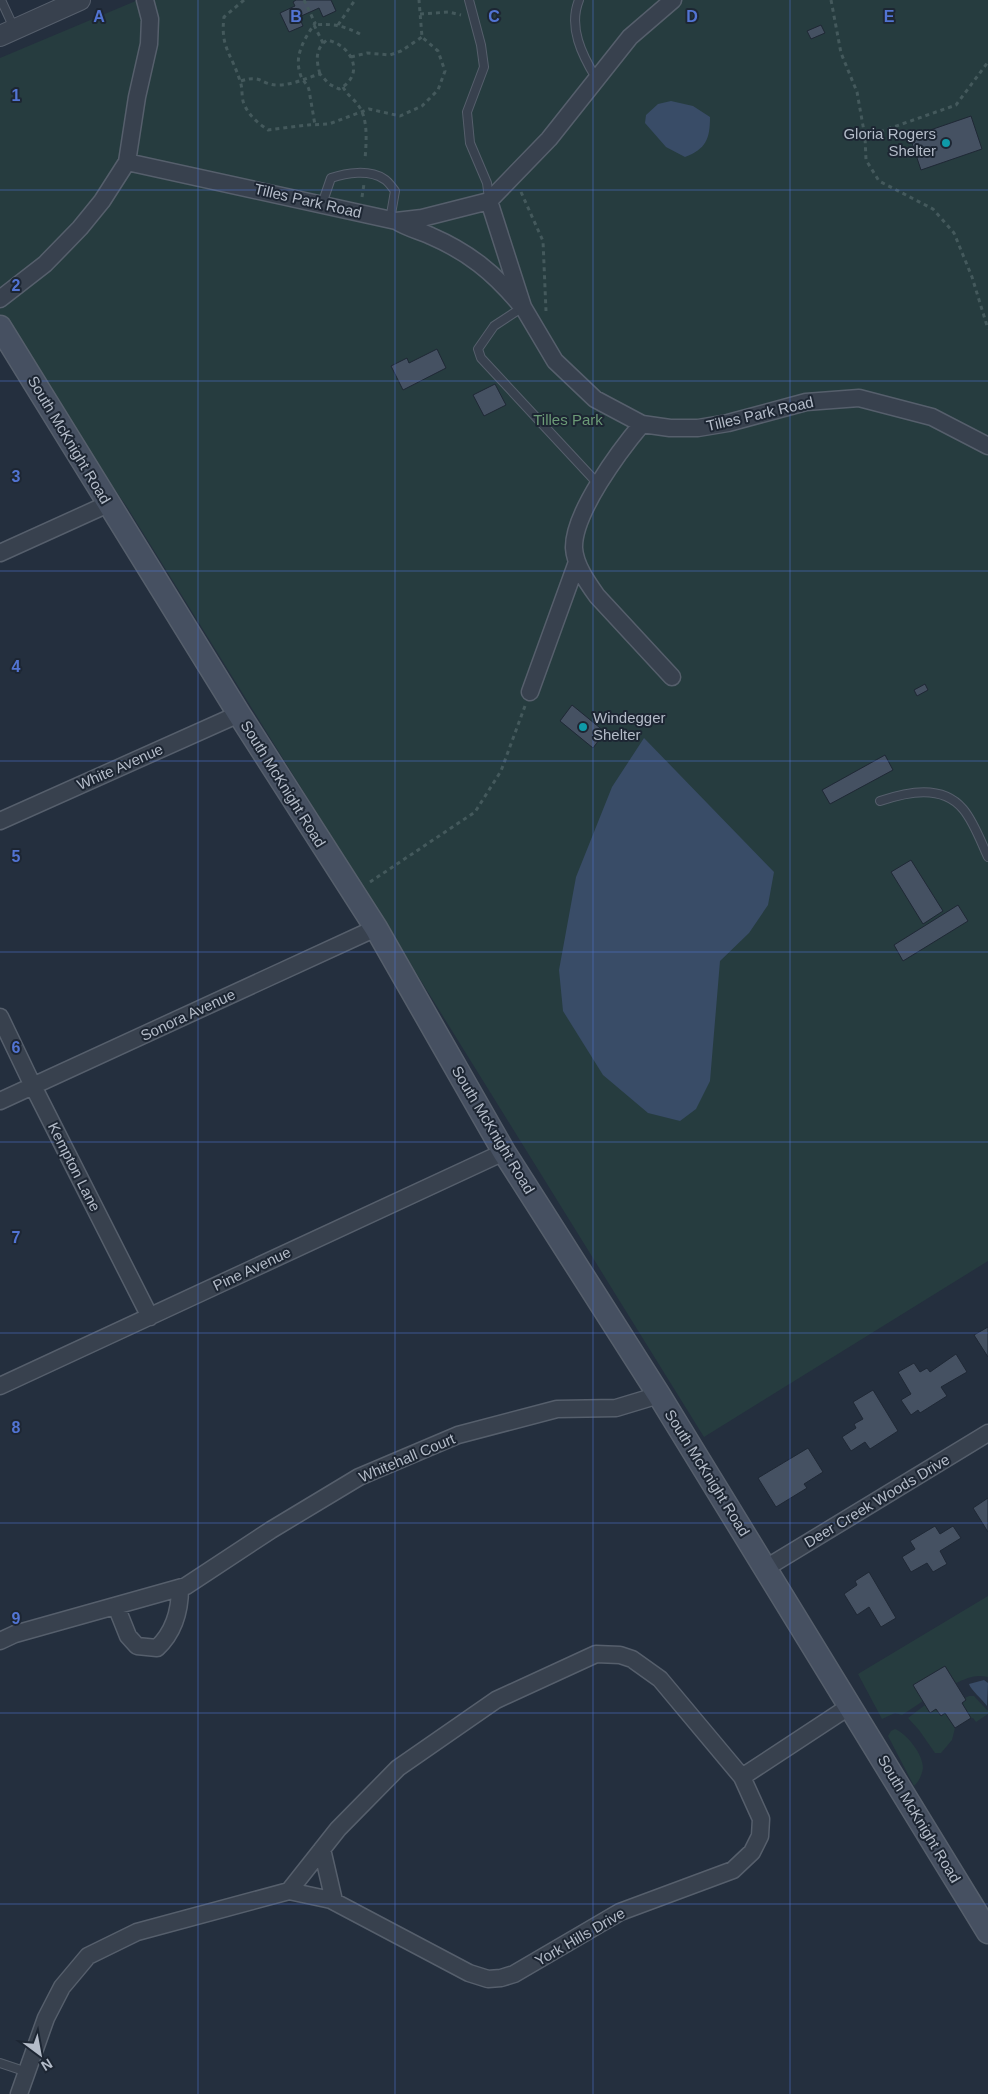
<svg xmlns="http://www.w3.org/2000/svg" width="988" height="2094" viewBox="0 0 988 2094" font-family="Helvetica,sans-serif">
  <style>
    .green { fill: #263c3f }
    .water { fill: #394c67 }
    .building { fill: #455162; stroke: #1f2835 }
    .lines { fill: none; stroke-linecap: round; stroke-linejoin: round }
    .service-casing { stroke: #565f6c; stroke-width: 10 }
    .minor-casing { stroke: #565f6c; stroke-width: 19 }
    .tertiary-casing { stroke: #565f6c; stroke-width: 22 }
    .secondary-casing { stroke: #565f6c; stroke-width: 25 }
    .path { stroke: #44595c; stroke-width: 3; stroke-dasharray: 4 4; stroke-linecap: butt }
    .service { stroke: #38414e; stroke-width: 8 }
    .minor { stroke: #38414e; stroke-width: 16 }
    .tertiary { stroke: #38414e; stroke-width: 20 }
    .secondary { stroke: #465061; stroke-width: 22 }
    .grid { fill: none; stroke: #5274d3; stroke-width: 1; stroke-opacity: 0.55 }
    .culture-dot { fill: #0f9aa8; stroke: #1d2633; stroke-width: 2 }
    .labels { text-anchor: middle; stroke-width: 4; stroke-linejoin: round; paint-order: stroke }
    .poi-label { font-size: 15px; fill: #b4bcc9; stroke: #1d2633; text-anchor: end }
    .street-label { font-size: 15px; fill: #b4bcc9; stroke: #1d2633 }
    .park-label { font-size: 15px; fill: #6b9a76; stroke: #1d2633 }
    .grid-label { font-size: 16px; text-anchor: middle; font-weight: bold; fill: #5274d3; stroke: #1d2633; stroke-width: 4; stroke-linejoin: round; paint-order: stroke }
  </style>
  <rect width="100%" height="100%" fill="#242f3e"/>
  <path class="green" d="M138,0h850v1261l-284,176 -577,-930 -127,-181v-268z
    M988,1596v81c-12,-3 -21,1 -32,6l-11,-17 -31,19 9,16 -21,14 -7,-2 -13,6 -24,-45z
    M969,1696h5l14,15v3l-12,8 -3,-4h-2l-9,-15 4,-3 -1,-2z
    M925,1705l5,8 6,-4 5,7 4,-3 10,15 -3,12 -11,13h-6l-16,-23 -11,-12z
    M895,1729c12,5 28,25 28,39 -1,7 -4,13 -9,18l-26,-50 3,-5z"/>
  <path class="water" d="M671,101l22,5 17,11c0,22 -4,32 -25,40l-19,-10 -21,-24 1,-8 12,-11z
    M644,738l130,134 -6,33 -19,28 -29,28 -10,120 -14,28 -16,12 -32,-8 -45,-38 -40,-64 -4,-41 17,-93 36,-90z
    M984,1680l4,3 -1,23c-5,-7 -16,-16 -18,-22z"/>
  <path class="building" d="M296,0h35l5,11 -13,6 -4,-9 -20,9 4,9 -14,6 -9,-19 15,-7 -2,-4z
    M821,25l4,8 -14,6 -4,-8z
    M971,116l11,33 -61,21 -11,-33z
    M437,349l9,19 -43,22 -12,-24 16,-8 2,5z
    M495,384l11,21 -22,11 -11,-21z
    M925,684l3,6 -11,6 -3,-6z
    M572,705l33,27 -12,16 -33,-27z
    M885,755l8,15 -63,34 -8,-14z
    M911,860l32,51 -20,13 -32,-52z
    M958,905l10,16 -65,40 -9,-16z
    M988,1327v30l-14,-22z
    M956,1354l11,18 -26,15 6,9 -27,17 -2,-3 -7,5 -10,-15 10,-6 -13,-22 16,-9 6,9 7,-4 3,4z
    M873,1390l25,41 -28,18 -5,-7 -14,9 -9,-14 14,-9 -2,-4 9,-5 -10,-17z
    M808,1448l15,24 -19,12 3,4 -31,19 -18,-29z
    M988,1498v34l-15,-24z
    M935,1526l5,8 13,-8 8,12 -21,13 7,13 -14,8 -6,-9 -16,9 -9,-15 13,-8 -5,-8z
    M869,1572l27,46 -15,9 -12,-20 -12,8 -13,-21 13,-9 -2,-4z
    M945,1666l21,34 -4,3 9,15 -16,10 -10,-15 -4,3 -5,-7 -6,4 -17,-28z"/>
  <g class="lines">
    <defs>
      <path id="service" d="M1,0l13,28
        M469,0l12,45 3,22 -17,45 3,31 17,40 2,16
        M579,0c-11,27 3,55 17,78
        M322,204l9,-26c15,-5 38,-9 53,1 4,2 8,8 11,12l-5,29
        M523,307l-29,19 -16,23 3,9 118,127
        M880,801c27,-9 62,-17 83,8 11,13 18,33 25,48
        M0,2063l27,9"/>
      <path id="minor" d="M127,162l269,59 26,-3 67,-17 60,-62 81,-102 43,-37
        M489,201l34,106 32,54 40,38 47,25c-22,26 -69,89 -68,124 1,17 13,34 23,48l75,81
        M396,221c13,8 22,9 35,15 37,16 62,36 88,67
        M0,299l45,-35 35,-36 22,-27 25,-39 10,-65 12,-53 1,-25 -5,-19
        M642,424l28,4h28l30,-5 78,-21 53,-4 73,19 56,29
        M0,553l108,-49
        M530,692l47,-130
        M0,821l239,-107
        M0,1017l33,69 117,231
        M0,1101l376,-173
        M0,1386l504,-234
        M766,1568l222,-135
        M116,1606l12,30 9,10 20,2c17,-16 23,-37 23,-60
        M0,1641l15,-7 171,-48 85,-56 88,-53 99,-42 99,-26 59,-1 43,-13
        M742,1777l108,-71
        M322,1849l12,52
        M19,2094l27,-76 16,-31 26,-31 49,-24 152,-41 42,9 138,73 19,6 13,-1 13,-4 106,-62 113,-42 19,-18 8,-16 1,-17 -19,-42 -82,-98 -28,-20 -12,-4 -24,-1 -100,46 -98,68 -60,61 -49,62"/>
      <path id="tertiary" d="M0,36l80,-36"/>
      <path id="secondary" d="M0,327l239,387 137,214 128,224 155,243 329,537"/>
    </defs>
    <use href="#service" class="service-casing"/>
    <use href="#minor" class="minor-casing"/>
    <use href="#tertiary" class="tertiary-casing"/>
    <use href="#secondary" class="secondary-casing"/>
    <path class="path" d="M244,0l-20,17c-4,31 8,37 16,64 3,7 1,16 4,23 5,12 14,19 24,26l40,-5 21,-1 40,-15 31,7 22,-10 16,-16 7,-19 -7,-20 -16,-14 -3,-37
      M304,0l11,23c-10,15 -21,32 -15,50 1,7 8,11 9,17 2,12 4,23 6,35
      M831,0l10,53 16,39 8,45 1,23 13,21 54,28 21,24 18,44 16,52
      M420,14l29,-2 12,3
      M338,25l17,-25
      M323,43l-9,-18c18,-2 30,1 46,9
      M351,57l16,-4 23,2 11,-4 21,-14
      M241,81c21,-7 20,4 37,4 15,0 28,-7 42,-11l9,10 10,5c27,-14 13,-44 -12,-49 -12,9 -11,20 -7,34
      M343,87c4,8 11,12 15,18 11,14 8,39 7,55
      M865,137l91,-32 32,-43
      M521,192l22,49 3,70
      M362,197l2,-13
      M370,882l105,-70 26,-41 24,-65"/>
    <use href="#service" class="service"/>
    <use href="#minor" class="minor"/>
    <use href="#tertiary" class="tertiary"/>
    <use href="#secondary" class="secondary"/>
  </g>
  <path class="grid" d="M198,0v2094M395,0v2094M593,0v2094M790,0v2094M0,190h988M0,381h988M0,571h988M0,761h988M0,952h988M0,1142h988M0,1333h988M0,1523h988M0,1713h988M0,1904h988"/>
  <g class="culture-dot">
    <circle cx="946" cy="143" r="5"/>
    <circle cx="583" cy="727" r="5"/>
  </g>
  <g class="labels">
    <g class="poi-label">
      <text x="936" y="139">Gloria Rogers<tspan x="936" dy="17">Shelter</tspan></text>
      <text x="593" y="723" text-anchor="start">Windegger<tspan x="593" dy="17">Shelter</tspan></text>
    </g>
    <g class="street-label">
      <text transform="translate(308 201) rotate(13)" y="5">Tilles Park Road</text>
      <text transform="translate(760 414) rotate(-13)" y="5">Tilles Park Road</text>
      <text transform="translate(69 440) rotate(59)" y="5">South McKnight Road</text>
      <text transform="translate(120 767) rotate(-24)" y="5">White Avenue</text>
      <text transform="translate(283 784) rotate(58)" y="5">South McKnight Road</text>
      <text transform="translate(188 1015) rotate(-25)" y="5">Sonora Avenue</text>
      <text transform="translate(493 1130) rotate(59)" y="5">South McKnight Road</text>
      <text transform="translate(74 1167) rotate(63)" y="5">Kempton Lane</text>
      <text transform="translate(252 1269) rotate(-25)" y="5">Pine Avenue</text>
      <text transform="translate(407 1458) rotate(-23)" y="5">Whitehall Court</text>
      <text transform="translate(707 1473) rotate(58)" y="5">South McKnight Road</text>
      <text transform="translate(877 1501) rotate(-31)" y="5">Deer Creek Woods Drive</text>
      <text transform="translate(919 1819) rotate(59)" y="5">South McKnight Road</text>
      <text transform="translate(580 1937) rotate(-30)" y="5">York Hills Drive</text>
    </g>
    <g class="park-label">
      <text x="568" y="425">Tilles Park</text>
    </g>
  </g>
  <g class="grid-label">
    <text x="99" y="22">A</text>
    <text x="296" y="22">B</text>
    <text x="494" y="22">C</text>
    <text x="692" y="22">D</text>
    <text x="889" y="22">E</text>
    <text x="16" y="101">1</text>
    <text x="16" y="291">2</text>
    <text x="16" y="482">3</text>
    <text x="16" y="672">4</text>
    <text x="16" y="862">5</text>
    <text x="16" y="1053">6</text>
    <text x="16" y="1243">7</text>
    <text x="16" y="1433">8</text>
    <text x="16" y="1624">9</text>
  </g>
  <g transform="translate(40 2054) rotate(148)" stroke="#1d2633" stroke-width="4" paint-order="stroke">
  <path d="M0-4L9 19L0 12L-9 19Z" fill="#b4bcc9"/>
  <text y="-8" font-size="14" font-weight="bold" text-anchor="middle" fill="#b4bcc9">N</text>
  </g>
</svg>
